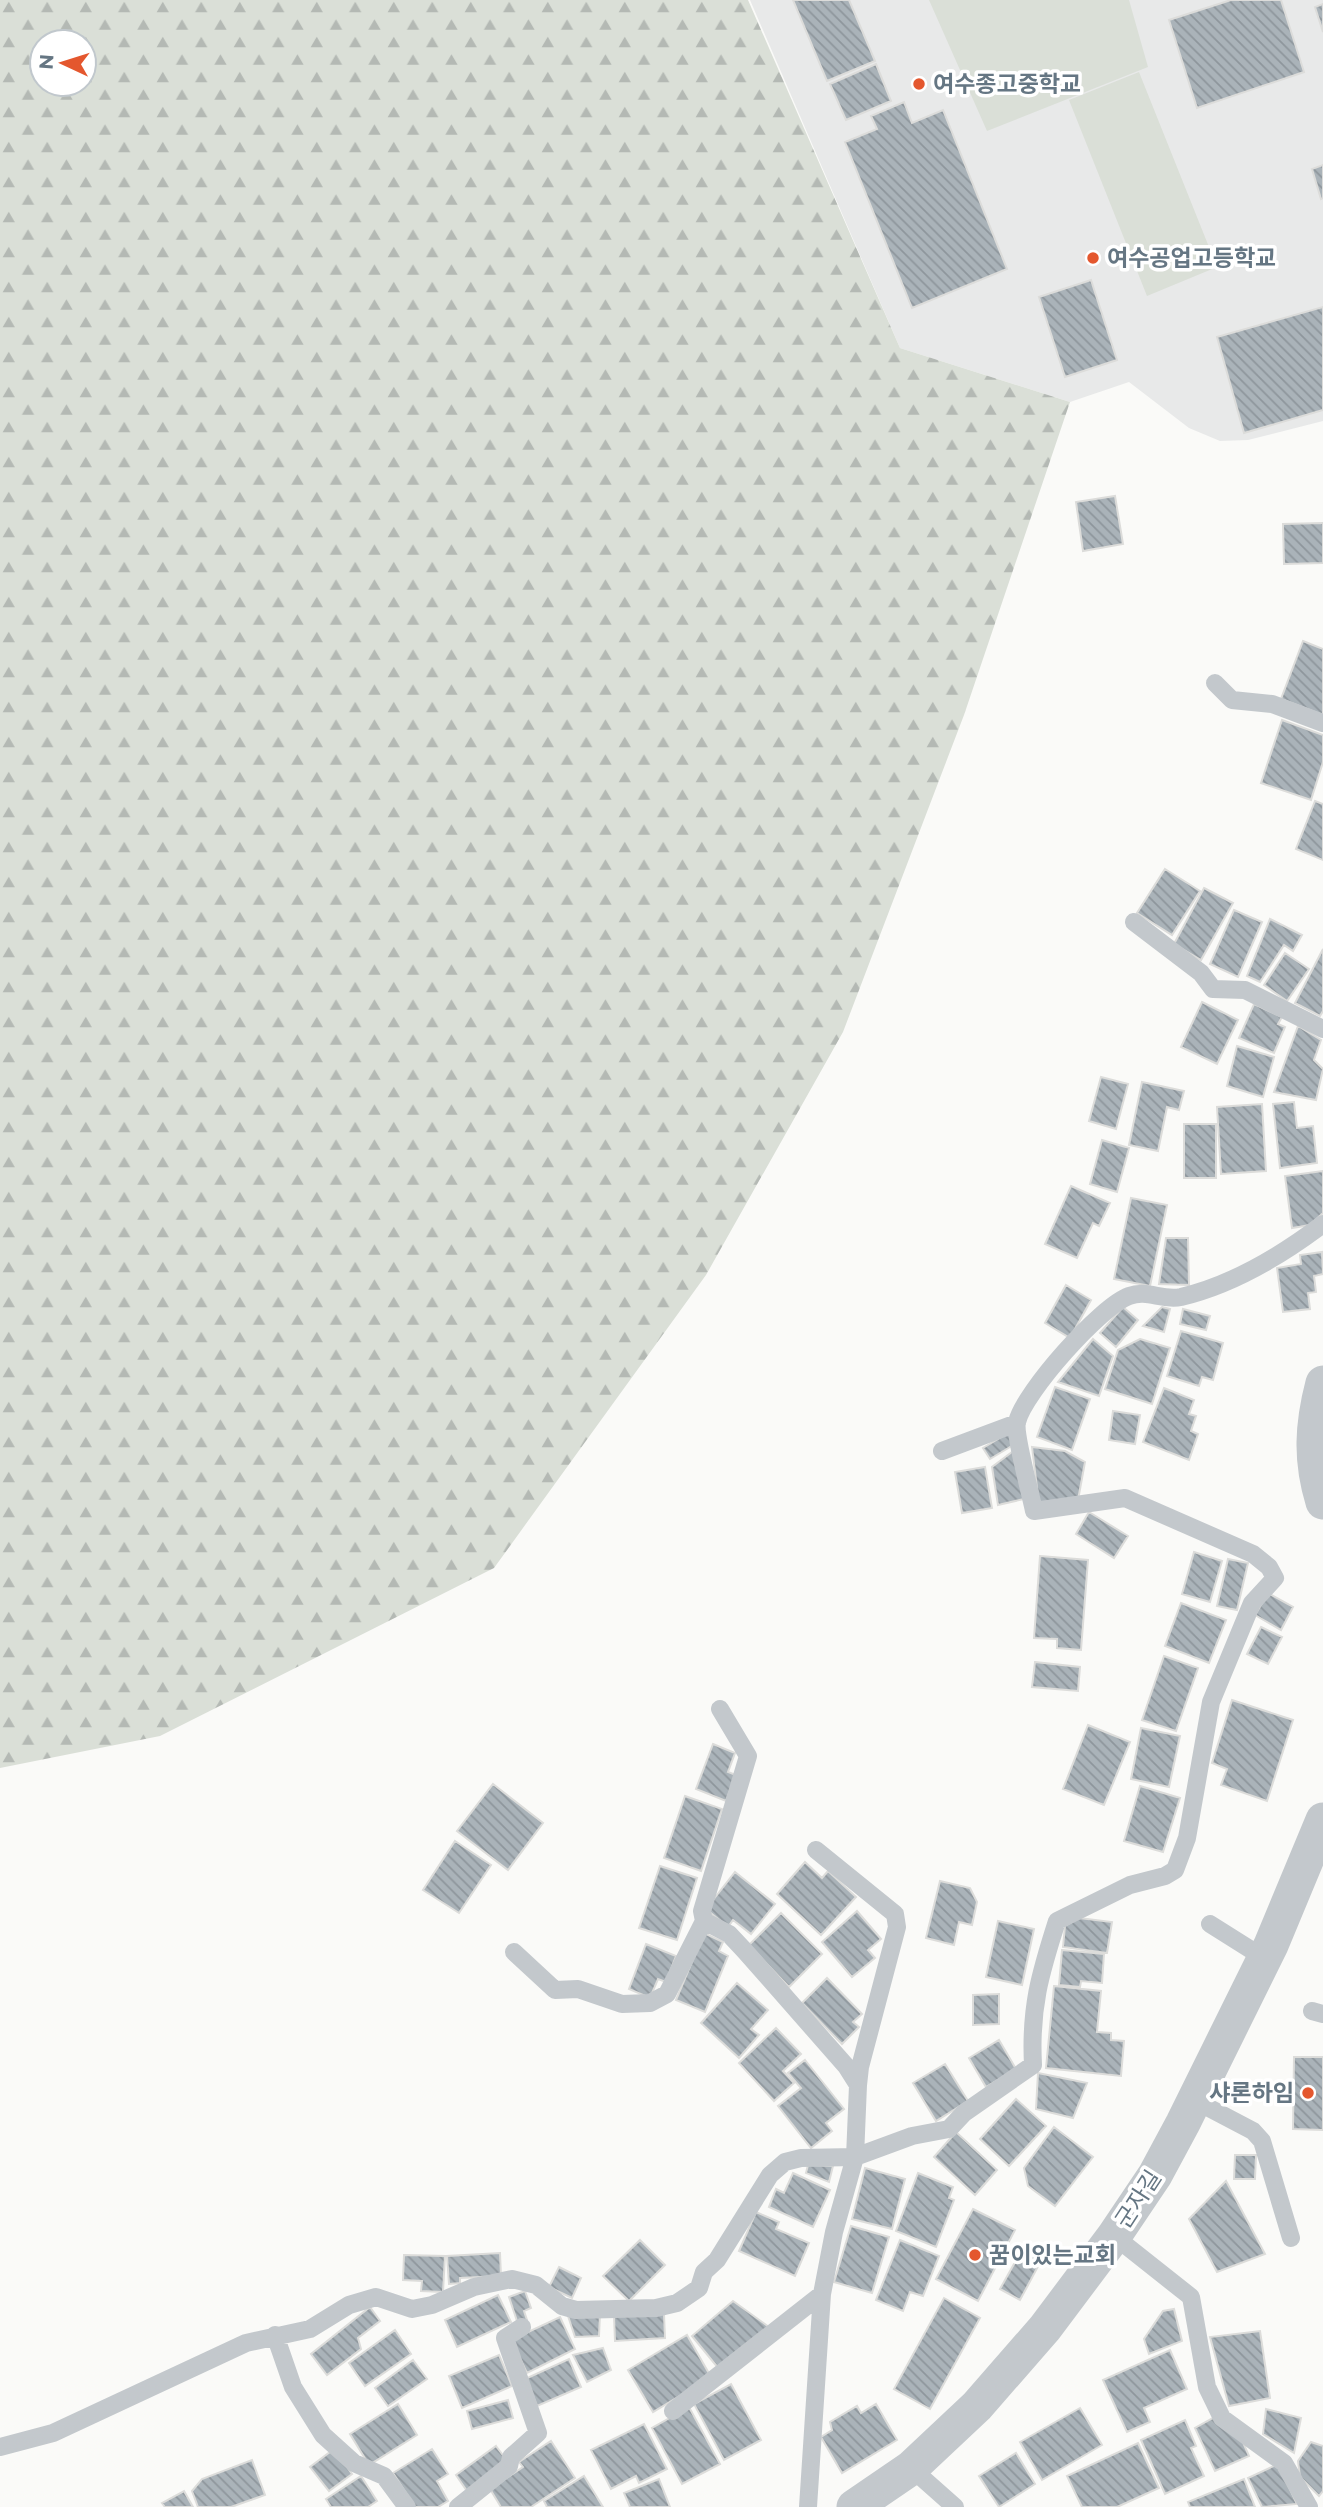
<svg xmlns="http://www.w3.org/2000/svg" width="1323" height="2507" viewBox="0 0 1323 2507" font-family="Montserrat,'Noto Sans KR',sans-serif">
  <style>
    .built { fill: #e8e9e9 }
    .forest { fill: url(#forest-firs); fill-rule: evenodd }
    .pitch { fill: #dadfd7 }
    .building { fill: url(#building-back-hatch); stroke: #dcdcda; stroke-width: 2 }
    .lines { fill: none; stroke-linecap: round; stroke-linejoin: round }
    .service { stroke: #c3c8cc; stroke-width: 18 }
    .minor { stroke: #c3c8cc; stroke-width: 35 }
    .poi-dot { fill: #e4572e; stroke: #fff; stroke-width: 2.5 }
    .labels { text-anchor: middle; stroke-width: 7; stroke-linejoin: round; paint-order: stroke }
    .poi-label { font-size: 23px; font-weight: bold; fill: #657683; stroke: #fff; text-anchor: start }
    .street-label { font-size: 23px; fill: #657683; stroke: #fff }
  </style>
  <defs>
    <pattern id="forest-firs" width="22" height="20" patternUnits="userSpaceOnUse" patternTransform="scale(1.75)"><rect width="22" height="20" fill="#dadfd7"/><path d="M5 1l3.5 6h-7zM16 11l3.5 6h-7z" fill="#b4b9b4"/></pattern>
    <pattern id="building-back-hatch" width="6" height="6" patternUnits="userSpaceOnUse" patternTransform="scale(1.75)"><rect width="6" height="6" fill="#aab3b9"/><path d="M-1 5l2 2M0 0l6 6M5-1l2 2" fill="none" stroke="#8e969c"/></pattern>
  </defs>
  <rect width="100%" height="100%" fill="#fafaf8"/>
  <path class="built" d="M750,0h573v421l-75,19 -28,1 -31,-13 -60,-46 -59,20 -170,-54z"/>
  <path class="forest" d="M0,0h748l152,348 170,54 -106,313 -121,317 -137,243 -212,293 -334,168 -160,32zM42,42h42v42h-42z"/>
  <path class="pitch" d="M929,0h200l19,67 -161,64z
    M1139,72l78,195 -70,29 -78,-196z"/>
  <path class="building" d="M793,0h56l26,61 -48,20z
    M1231,0h50l23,72 -107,36 -28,-88z
    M1323,4v28l-8,-25z
    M876,64l15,37 -45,19 -16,-36z
    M904,102l8,21 31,-13 64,159 -95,39 -67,-166 32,-13 -6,-13z
    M1323,165v33l-2,1 -9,-30z
    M1091,280l26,80 -52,17 -26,-80z
    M1323,307v103l-79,23 -27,-96z
    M1115,496l8,48 -40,7 -7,-49z
    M1323,523v40l-39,1 -1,-40z
    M1303,641l20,8v66l-42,-16z
    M1282,720l41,15v27l-12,38 -50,-17z
    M1315,801l8,3v56l-27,-11z
    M1165,869l35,22 -28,44 -35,-22z
    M1204,888l29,15 -32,57 -27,-16z
    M1234,910l28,12 -24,55 -28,-13z
    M1270,919l32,16 -9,16 -9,-6 -24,37 -13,-6z
    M1323,949v62l-3,5 -25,-13z
    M1285,953l24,16 -22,32 -23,-16z
    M1202,1002l36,18 -21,44 -36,-17z
    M1254,1004l28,13 -4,7 7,3 -11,26 -35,-15z
    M1298,1026l23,14 -7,20 9,9 -7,31 -42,-8z
    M1237,1046l37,11 -11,40 -36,-11z
    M1101,1077l27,7 -12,45 -27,-8z
    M1142,1082l42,9 -5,19 -12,-3 -9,44 -29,-6z
    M1294,1102l3,26 16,-2 4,37 -37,5 -7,-64z
    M1262,1104l4,67 -45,3 -4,-67z
    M1184,1124h32v54h-32z
    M1102,1140l27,8 -12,44 -27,-8z
    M1323,1171v42l-13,12 -18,3 -7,-52z
    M1071,1186l39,17 -11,23 -6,-3 -16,35 -32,-14z
    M1131,1198l36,7 -17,81 -36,-7z
    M1166,1238h22l1,47 -30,-1z
    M1322,1252l1,22 -9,2 2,16 -8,1 2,16 -27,3 -6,-44 24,-4 -1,-9z
    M1066,1285l25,15 -21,38 -25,-15z
    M1123,1307l15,13 -22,27 -16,-14z
    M1162,1307l8,2 -6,23 -21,-6z
    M1183,1309l27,7 -4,14 -26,-6z
    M1181,1331l42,12 -10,37 -11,-3 -3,9 -32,-10z
    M1093,1339l20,17 -14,40 -41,-14z
    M1140,1339l30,9 -18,56 -47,-15 13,-39z
    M1055,1387l35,12 -18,51 -35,-13z
    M1164,1388l30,12 -5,14 7,2 -5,15 7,3 -9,26 -46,-18z
    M1113,1411l27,4 -5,29 -26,-4z
    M1008,1433l7,11 -25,15 -7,-11z
    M1032,1447l33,4 20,11 -7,38 -39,4z
    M1016,1449l8,50 -26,6 -6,-38z
    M985,1467l7,41 -30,5 -7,-41z
    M1089,1512l39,24 -14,22 -38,-24z
    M1194,1552l28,9 -12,41 -28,-8z
    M1040,1556l48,4 -7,90 -24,-2v-9l-23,-1z
    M1228,1559l20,4 -11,47 -20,-4z
    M1268,1593l25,14 -12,23 -26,-15z
    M1181,1603l45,17 -17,43 -44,-17z
    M1261,1627l21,10 -14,27 -21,-10z
    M1164,1656l34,12 -22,63 -34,-11z
    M1035,1662l45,5 -2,24 -46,-4z
    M1232,1700l61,20 -26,81 -46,-16 6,-16 -15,-6z
    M1088,1725l42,17 -26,63 -41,-16z
    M1141,1728l39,8 -11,51 -38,-8z
    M713,1744l22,9 -7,19 8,3 -10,26 -30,-12z
    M493,1784l50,39 -35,47 -51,-39z
    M1140,1786l40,12 -17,54 -39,-11z
    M685,1796l37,13 -21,62 -37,-13z
    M455,1841l36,24 -32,48 -36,-23z
    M805,1862l17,16 6,-7 28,26 -35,38 -44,-41z
    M660,1866l37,12 -20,62 -38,-12z
    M735,1872l40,32 -24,30 -18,-14 -5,7 -22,-18z
    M940,1881l30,7 7,14 -5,23 -13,-3 -5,23 -28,-7z
    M857,1911l24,28 -13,11 7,8 -23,19 -30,-35z
    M781,1913l41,41 -33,33 -40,-42z
    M1079,1918l33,4 -5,31 -44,-6 2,-21z
    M998,1921l36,8 -12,56 -36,-8z
    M704,1933l19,9 -4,9 9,5 -23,56 -29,-12z
    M646,1944l30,12 -10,26 -8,-3 -8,19 -21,-9z
    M1062,1950l42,4 -2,29 -21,-2 -1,6 -21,-2z
    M827,1978l35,36 -9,8 6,5 -17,17 -40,-41z
    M737,1983l31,27 -17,19 8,6 -20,23 -38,-35z
    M1054,1986l47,5 -4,41 14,1v7l13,1 -3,35 -75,-8z
    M999,1994v30l-26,1v-30z
    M776,2028l25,26 -18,17 11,12 -20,18 -35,-38z
    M999,2040l17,29 -30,18 -17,-29z
    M1294,2057h29v73l-30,-1z
    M805,2060l39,49 -18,14 6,8 -21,17 -33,-42 23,-18 -13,-15z
    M945,2064l23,37 -32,20 -23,-38z
    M1038,2073l49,10 -14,35 -37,-9z
    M1016,2099l30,27 -37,40 -29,-27z
    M1054,2127l39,30 -38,49 -27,-20 -4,-18z
    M956,2132l41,38 -22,25 -41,-38z
    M1235,2155h21l-1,24h-21z
    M808,2165l25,1 -4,16 -23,-9z
    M865,2168l40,11 -13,50 -40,-10z
    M793,2173l37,17 -17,37 -44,-20 7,-18 8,4z
    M918,2173l35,14 -4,11 5,2 -18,47 -40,-16z
    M1226,2181l39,73 -48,18 -28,-53z
    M973,2209l42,21 -37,71 -42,-22z
    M756,2212l23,10 -3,7 33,14 -14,33 -56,-25z
    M851,2226l38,11 -17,56 -38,-11z
    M640,2240l25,25 -36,36 -26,-25z
    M900,2240l39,16 -16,40 -13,-4 -7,19 -27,-11z
    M1023,2248l19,11 -22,41 -20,-11z
    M500,2253l1,23 -41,2v5l-11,1 -2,-28z
    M404,2255l41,1 -2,36 -22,-1 1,-10 -19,-1z
    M559,2267l22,11 -9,20 -23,-11z
    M525,2291l6,17 -7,3 3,9 -9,4 -9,-27z
    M498,2295l13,27 -54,25 -12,-27z
    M944,2298l36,20 -50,91 -36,-20z
    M733,2301l36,26 -50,42 -27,-33z
    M370,2307l10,14 -22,17 3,11 -34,26 -16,-21z
    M1174,2309l8,32 -33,13 -5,-15 19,-28z
    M600,2314l-1,22 -24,1 -7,-21z
    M664,2314l1,24 -50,3 -1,-25z
    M560,2317l15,32 -48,24 -16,-33z
    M395,2330l16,24 -46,32 -16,-23z
    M1260,2331l10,67 -41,8 -19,-69z
    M687,2335l24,42 -58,35 -25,-42z
    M603,2348l8,22 -24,12 -14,-27z
    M1170,2350l17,39 -43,19 6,14 -23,10 -24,-52z
    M499,2355l13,31 -50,22 -13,-32z
    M569,2359l12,28 -44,19 -12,-27z
    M413,2360l14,19 -39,27 -13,-18z
    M731,2384l30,56 -37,20 -30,-56z
    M508,2400l5,18 -41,11 -5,-18z
    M398,2404l19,31 -48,30 -19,-31z
    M876,2404l21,36 -55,33 -21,-36 11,-7 -2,-8 27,-16 4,7z
    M689,2407l31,57 -38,20 -30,-56z
    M1080,2408l22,37 -60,35 -22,-38z
    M1266,2409l35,9 -7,35 -31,-19z
    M1213,2418l29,22 7,16 -34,15 -20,-43z
    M1185,2420l11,26 -5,2 13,28 -39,18 -24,-54z
    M644,2424l23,45 -28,14 -3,-7 -25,13 -20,-39z
    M551,2441l24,37 -44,29h-30l-11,-18 33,-22 -4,-5z
    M1311,2442l12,4v45l-4,5 -19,-19 -2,-16z
    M1138,2443l21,45 -42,19h-35l-15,-31z
    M496,2446l12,16 -41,29 -11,-16z
    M334,2449l18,25 -23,17 -19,-24z
    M432,2449l16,25 -11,7 11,20 -10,6h-23l-22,-34z
    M1016,2453l19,31 -36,23 -20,-31z
    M252,2460l13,35 -34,12h-33l-6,-16 10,-12z
    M1278,2464l19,40 -35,3 -14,-29z
    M361,2476l16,25 -9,6h-37l-5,-8z
    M584,2476l19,31h-56l-3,-6z
    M659,2479l11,28h-40l-6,-14z
    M1244,2479l11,28h-65l-2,-5z
    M184,2491l9,16h-28l-3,-4z"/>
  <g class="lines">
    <path class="service" d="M1215,683l17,17 40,4 51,19
      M1134,922l67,51 12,16 32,1 78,39
      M942,1451l75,-28
      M720,1709l28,47 -46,155 2,10 25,13 15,16 102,116 12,19 -3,72 -21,75 -12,62 -14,213
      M816,1850l79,64 2,13 -37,140 -2,18
      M1210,1924l54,34
      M514,1952l41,38 23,-1 44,15 28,-1 17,-9 37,-73
      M1312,2011l11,3
      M1194,2100l59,31 9,10 29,97
      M1114,2236l77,61 16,90 15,31 62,45 25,44
      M275,2335l18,52 30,48 31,28 30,13 23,31
      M673,2411l149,-117
      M0,2447l53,-14 193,-90 64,-14 39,-24 27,-8 36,12 20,-4 42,-18 38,-8 24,6 26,21 14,4 80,-2 21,-5 22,-15 5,-16 13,-12 53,-85 15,-13 16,-4 54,-1 57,-21 37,-7 15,-16 69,-48c-3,-57 7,-91 24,-144l73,-36 35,-9 10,-6 12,-32 24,-136 41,-99 23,-25 -6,-11 -16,-13 -128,-56 -91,13c-3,-16 -20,-77 -17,-89 7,-30 84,-116 112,-126 19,-7 32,5 52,1 51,-12 101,-42 142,-73
      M911,2468l44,39
      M458,2507l51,-41 2,-9 27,-24 -33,-95 17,-11"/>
    <path class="minor" d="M1323,1383c-11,42 -13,77 0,119
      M854,2507l57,-39 66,-62 68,-78 69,-92 41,-61 28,-52 88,-178 52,-125"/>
  </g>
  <g class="poi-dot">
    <circle cx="919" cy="84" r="7"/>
    <circle cx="1093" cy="258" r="7"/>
    <circle cx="1308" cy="2093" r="7"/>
    <circle cx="975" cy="2255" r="7"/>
  </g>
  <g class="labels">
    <g class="poi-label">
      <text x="933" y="92">여수종고중학교</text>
      <text x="1107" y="266">여수공업고등학교</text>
      <text x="1294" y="2101" text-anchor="end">샤론하임</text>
      <text x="989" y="2263">꿈이있는교회</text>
    </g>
    <g class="street-label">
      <text transform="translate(1138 2199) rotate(-57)" y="8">군자길</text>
    </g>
  </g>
  <g transform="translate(63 63) rotate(274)"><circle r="33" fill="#ffffff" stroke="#c1c8cd" stroke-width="2"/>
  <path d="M0-5L12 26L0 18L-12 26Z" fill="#e4572e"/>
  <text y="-10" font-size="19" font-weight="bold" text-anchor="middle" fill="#657683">N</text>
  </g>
</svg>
